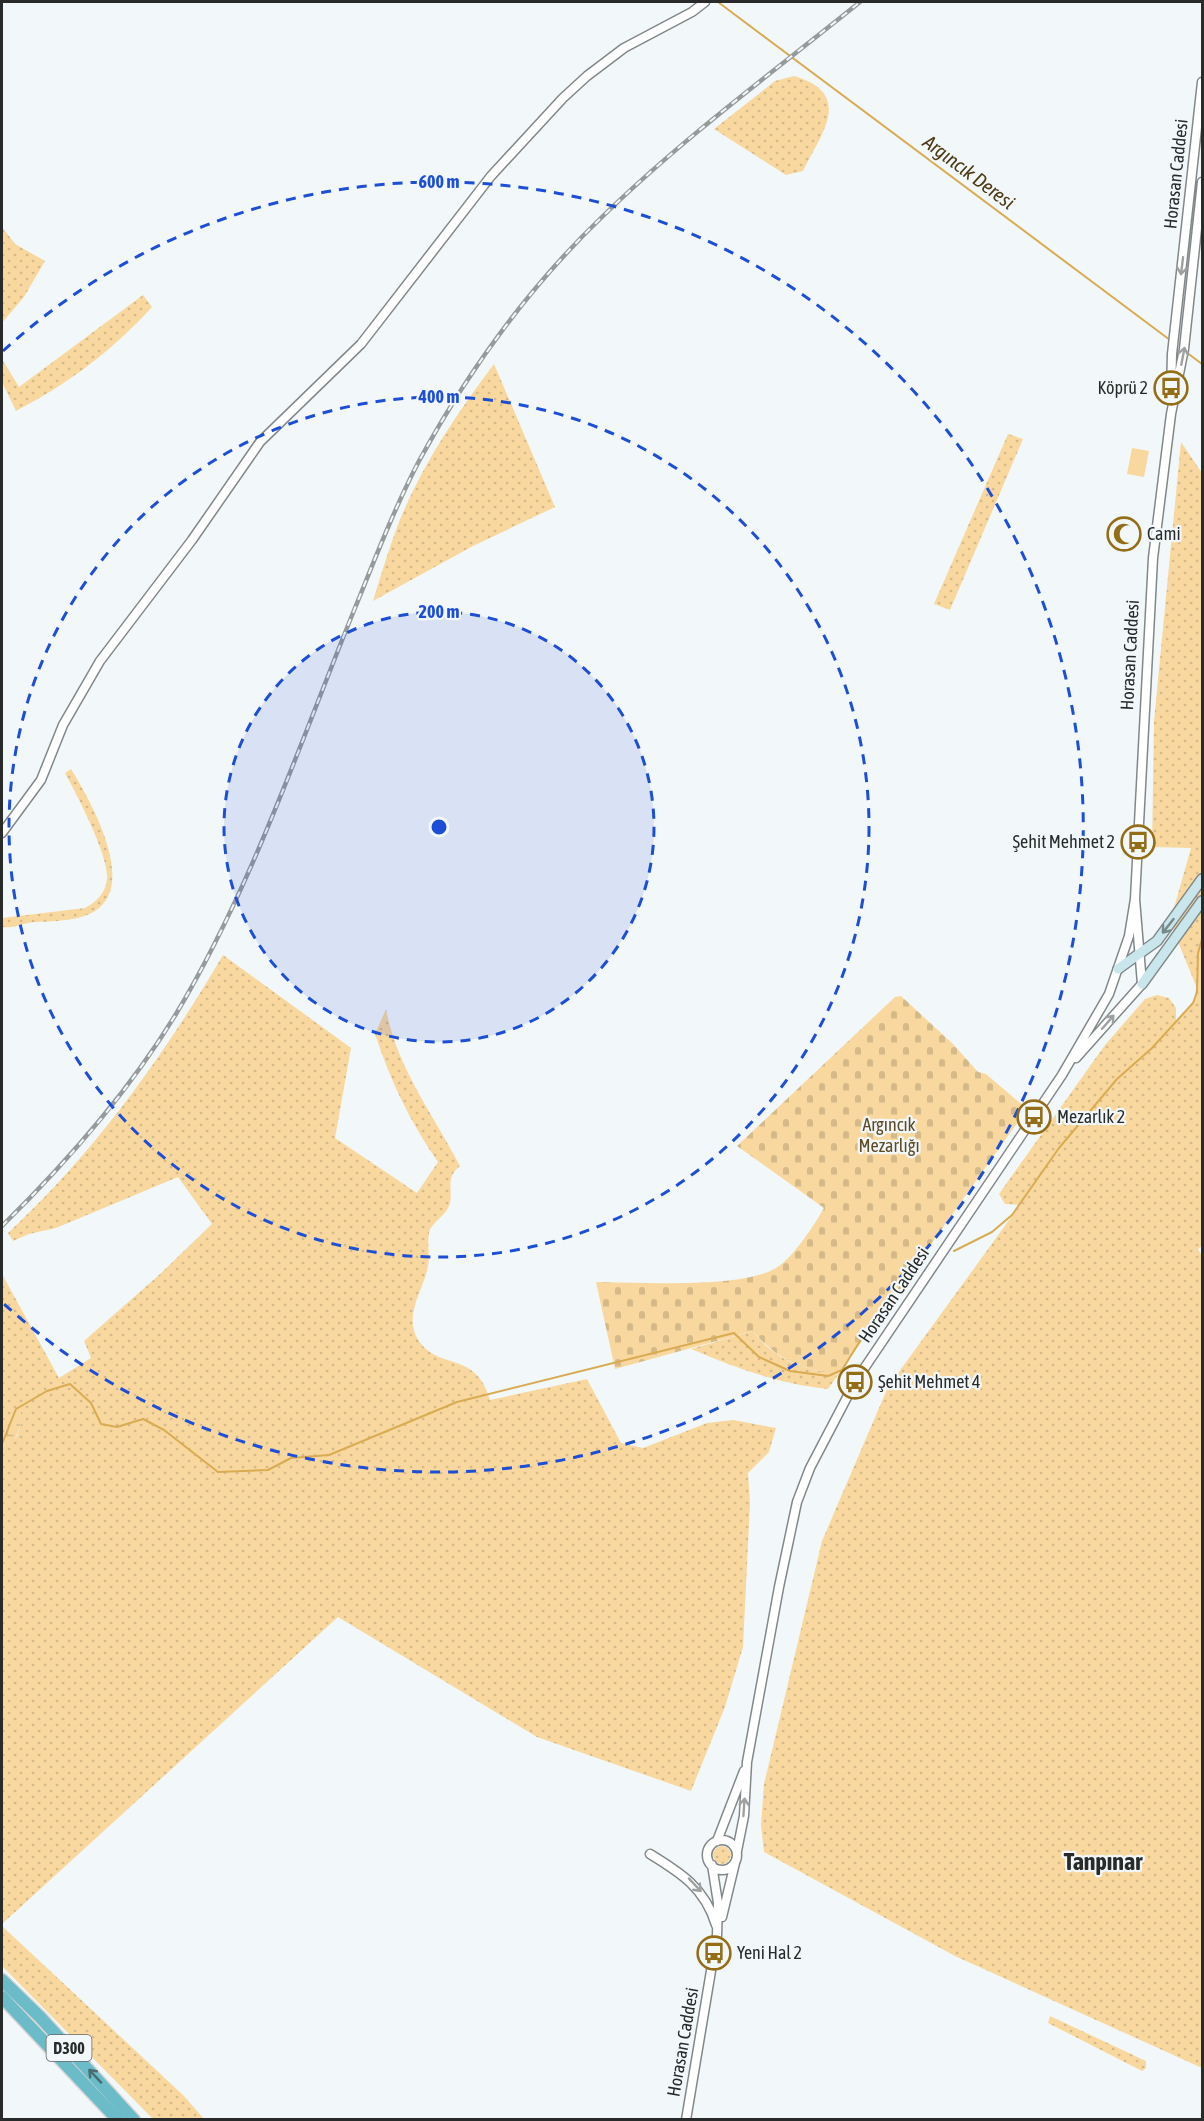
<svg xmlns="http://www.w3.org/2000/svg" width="1204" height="2121" viewBox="0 0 1204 2121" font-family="'Asap Condensed',sans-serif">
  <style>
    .grass { fill: url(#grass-dots) }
    .wetland { fill: url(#wetland-marsh) }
    .cemetery { fill: url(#cemetery-stones) }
    .pitch { fill: #f9d89f }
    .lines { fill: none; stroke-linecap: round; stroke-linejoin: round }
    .stream { stroke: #d9ab52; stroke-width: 2 }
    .tertiary-casing { stroke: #828889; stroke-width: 11 }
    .secondary-casing { stroke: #828889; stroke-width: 12 }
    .trunk-casing { stroke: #d4d5d5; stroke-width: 15 }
    .tertiary { stroke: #fff; stroke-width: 8 }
    .secondary { stroke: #c8e6eb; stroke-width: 9 }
    .trunk { stroke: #6bbbc8; stroke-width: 12 }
    .rail-casing { stroke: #969a9b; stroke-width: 4.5 }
    .rail { stroke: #f2f8f9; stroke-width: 2; stroke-dasharray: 7; stroke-linecap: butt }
    .oneway { stroke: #9fa0a0 }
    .oneway2 { stroke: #78888b }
    .oneway3 { stroke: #476c72 }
    .ring { fill: none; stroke: #1d4ed8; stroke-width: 3; stroke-dasharray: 10 8 }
    .labels { text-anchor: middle; stroke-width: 4.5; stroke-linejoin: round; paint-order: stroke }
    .shield { fill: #f2f8f9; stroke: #656869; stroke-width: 1.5 }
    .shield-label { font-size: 16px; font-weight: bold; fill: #292b2b }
    .street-label { font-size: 18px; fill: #292b2b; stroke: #f2f8f9 }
    .poi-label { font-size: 18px; fill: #292b2b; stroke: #f2f8f9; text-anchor: start }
    .park-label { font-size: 18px; fill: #5d4924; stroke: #f2f8f9 }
    .water-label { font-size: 20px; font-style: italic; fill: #4d3a14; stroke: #f2f8f9 }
    .district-label { font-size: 24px; font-weight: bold; fill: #292b2b; stroke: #f2f8f9 }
    .centre { fill: #1d4ed8; stroke: #f2f8f9; stroke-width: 3 }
    .ring-label { font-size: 18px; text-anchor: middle; font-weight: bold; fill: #1d4ed8; stroke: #f2f8f9; stroke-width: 4.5; stroke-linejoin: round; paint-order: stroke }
  </style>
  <defs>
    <pattern id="grass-dots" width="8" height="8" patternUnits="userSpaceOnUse" patternTransform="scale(1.5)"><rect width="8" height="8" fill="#f9d89f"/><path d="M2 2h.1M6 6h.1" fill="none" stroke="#d5ba89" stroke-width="1.8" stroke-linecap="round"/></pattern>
    <pattern id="wetland-marsh" width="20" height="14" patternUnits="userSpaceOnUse" patternTransform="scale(1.5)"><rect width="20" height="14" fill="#f9d89f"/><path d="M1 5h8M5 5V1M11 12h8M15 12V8" fill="none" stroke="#d5ba89"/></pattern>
    <pattern id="cemetery-stones" width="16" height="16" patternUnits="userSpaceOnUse" patternTransform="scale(1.5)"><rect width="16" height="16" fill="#f9d89f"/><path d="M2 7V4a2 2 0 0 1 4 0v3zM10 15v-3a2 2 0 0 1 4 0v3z" fill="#d5ba89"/></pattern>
  </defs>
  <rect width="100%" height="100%" fill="#f2f8f9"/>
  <path class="grass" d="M794,76c61,18 27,58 9,95l-17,4 -72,-46 61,-48z
    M2,227l13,17 30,17 -21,36 -22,26z
    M143,295l9,12c-39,43 -84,77 -136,104l-14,-29v-23l17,28z
    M494,364l61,143 -82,39 -100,55c8,-26 16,-53 26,-79 23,-57 58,-109 95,-158z
    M1008,434l15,5 -73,171 -16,-6z
    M1181,442l21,31v773l-4,3 4,7v812l-247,-112 -191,-104 -3,-27 3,-41 58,-243 66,-154 132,-182 -15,-1 -6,-10 106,-149 40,-46 12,-4 12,3 7,10v13l19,-21 1,-14 -26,-64 21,-74 -39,-1 2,-126z
    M71,769c18,29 64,110 28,139 -15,13 -43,13 -62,14 -12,0 -24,7 -35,5v-9l83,-10c11,-6 21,-15 22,-29 2,-23 -30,-84 -42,-106z
    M223,955l128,93 -16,90 82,55 21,-31c-28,-40 -48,-82 -63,-128l11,-25c11,59 47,105 74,157 -15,12 -7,22 -10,37 -3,13 -19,19 -21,30 -2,11 1,22 -1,33 -4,24 -26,50 -9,75 20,30 57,9 71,59l97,-21 34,64 22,5 64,-25 26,-3 43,8 -7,24 -21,21 2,30 -7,144 -18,60 -34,84 -154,-54 -199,-120 -336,307v-471l15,-17 4,-13 -19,21v-170l57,104 32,-20 -7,-17 75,-66 53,-51 -34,-47 -122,51 -27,6 -16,7 -5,-8c87,-81 155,-176 215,-278z
    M753,1331c24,31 48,36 85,44l-10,14c-49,-5 -92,-21 -137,-40z
    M713 1855a9 9 0 1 1 18 0a9 9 0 1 1-18 0Z
    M2,1926l182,170 20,23h-51l-151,-153z
    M1050,2016l96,45v7l-4,3 -94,-48z"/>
  <path class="wetland" d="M16,1409l5,1c1,18 -5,32 -19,43v-9z"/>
  <path class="cemetery" d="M901,996l52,48 25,28 8,2 41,35 -189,266c-38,-8 -60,-14 -85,-44l-138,38 -19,-87c42,0 150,8 183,-16 16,-11 35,-41 45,-58l-87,-62 158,-149z"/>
  <path class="pitch" d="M1132,448l17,3 -5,26 -17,-3z"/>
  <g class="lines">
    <path class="stream" d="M718,2l452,338
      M1186,352l16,12
      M954,1251l38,-19 20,-17 47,-67 58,-69 35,-31 41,-45 4,-11 1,-39 4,-14
      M2,1444l14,-35 31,-18 23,-7 21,19 10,21 16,3 26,-8 21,11 54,42 50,-2 23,-12 38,-3 128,-53 277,-69 25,24 31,14 38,5 14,-6 31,-50 40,-48"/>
    <defs>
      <path id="tertiary" d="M1171,392l1,-38 30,-272
        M2,833l39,-53 22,-55 37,-64 92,-121 68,-98 101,-98 130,-168 72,-78 24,-22 37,-28 68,-36 13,-10
        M1076,1058l66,-74 -7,-85 18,-341 18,-144 13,-65 18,-167
        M707 1855a15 15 0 1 1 30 0a15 15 0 1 1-30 0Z
        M717,1841l27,-70
        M737,1851l7,-35 3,-54 32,-175 18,-85 13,-34 45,-86 207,-307 47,-81 20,-58 6,-37
        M650,1854c31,19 55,34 66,71
        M722,1917l13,-54
        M686,2120l31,-185 1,-32 -6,-38"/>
      <path id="secondary" d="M1118,969l39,-28 45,-62
        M1142,984l60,-83"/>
      <path id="trunk" d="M2,1980l38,37 94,103
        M2,1997l116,123"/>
    </defs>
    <use href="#tertiary" class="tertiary-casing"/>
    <use href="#secondary" class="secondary-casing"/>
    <use href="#trunk" class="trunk-casing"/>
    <use href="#tertiary" class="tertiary"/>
    <use href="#secondary" class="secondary"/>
    <use href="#trunk" class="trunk"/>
    <defs>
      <path id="rail" d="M2,1226c65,-64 126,-133 174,-212 75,-125 124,-271 179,-406 20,-49 39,-99 64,-147 48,-88 110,-174 183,-244 80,-78 171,-145 258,-215"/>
    </defs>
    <use href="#rail" class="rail-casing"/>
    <use href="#rail" class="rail"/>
  </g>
  <defs><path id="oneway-shaft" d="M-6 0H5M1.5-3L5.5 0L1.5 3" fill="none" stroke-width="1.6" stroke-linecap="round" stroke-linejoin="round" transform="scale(1.5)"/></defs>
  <g class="oneway">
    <use href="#oneway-shaft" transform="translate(1182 266) rotate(97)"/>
    <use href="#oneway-shaft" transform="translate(1183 356) rotate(-79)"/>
    <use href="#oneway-shaft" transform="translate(1108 1022) rotate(-49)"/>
    <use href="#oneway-shaft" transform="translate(744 1807) rotate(-86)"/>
    <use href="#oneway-shaft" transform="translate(695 1885) rotate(47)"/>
  </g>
  <use class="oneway2" href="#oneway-shaft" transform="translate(1168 926) rotate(128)"/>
  <use class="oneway3" href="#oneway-shaft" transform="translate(95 2076) rotate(-133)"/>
  <circle cx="439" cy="827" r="215" fill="#1d4ed8" fill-opacity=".12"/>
  <g class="ring">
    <circle cx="439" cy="827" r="215"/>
    <circle cx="439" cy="827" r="430"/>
    <path d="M3 351A645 645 0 1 1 3 1303"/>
  </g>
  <defs>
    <symbol id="bus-ring" viewBox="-11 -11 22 22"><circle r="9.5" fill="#f2f8f9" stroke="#946d17" stroke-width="1.5"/><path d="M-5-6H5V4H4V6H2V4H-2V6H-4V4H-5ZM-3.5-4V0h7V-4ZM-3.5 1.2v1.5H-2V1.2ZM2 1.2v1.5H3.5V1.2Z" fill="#946d17"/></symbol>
    <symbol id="mosque-ring" viewBox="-11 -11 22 22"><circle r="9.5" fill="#f2f8f9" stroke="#946d17" stroke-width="1.5"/><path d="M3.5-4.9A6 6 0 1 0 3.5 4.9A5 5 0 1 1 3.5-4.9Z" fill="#946d17"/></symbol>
  </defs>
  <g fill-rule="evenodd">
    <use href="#bus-ring" x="1152" y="369" width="38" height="38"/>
    <use href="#mosque-ring" x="1105" y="515" width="38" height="38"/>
    <use href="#bus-ring" x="1119" y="823" width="38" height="38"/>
    <use href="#bus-ring" x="1015" y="1098" width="38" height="38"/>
    <use href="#bus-ring" x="836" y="1363" width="38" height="38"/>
    <use href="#bus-ring" x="695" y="1934" width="38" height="38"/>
  </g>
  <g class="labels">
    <rect class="shield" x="46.5" y="2035" width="45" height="26" rx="4.5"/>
    <g class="shield-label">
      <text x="69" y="2054">D300</text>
    </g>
    <g class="street-label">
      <text transform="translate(1176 174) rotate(-84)" y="6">Horasan Caddesi</text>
      <text transform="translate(1130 655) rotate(-87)" y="6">Horasan Caddesi</text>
      <text transform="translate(894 1295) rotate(-56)" y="6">Horasan Caddesi</text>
      <text transform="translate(683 2042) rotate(-80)" y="6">Horasan Caddesi</text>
    </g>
    <g class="poi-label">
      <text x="1148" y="394" text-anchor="end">Köprü 2</text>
      <text x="1147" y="540">Cami</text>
      <text x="1115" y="848" text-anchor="end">Şehit Mehmet 2</text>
      <text x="1057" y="1123">Mezarlık 2</text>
      <text x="878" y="1388">Şehit Mehmet 4</text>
      <text x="737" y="1959">Yeni Hal 2</text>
    </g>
    <g class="park-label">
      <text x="889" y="1131">Argıncık<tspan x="889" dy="21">Mezarlığı</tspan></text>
    </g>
    <g class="water-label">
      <text transform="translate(969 172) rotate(37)" y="7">Argıncık Deresi</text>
    </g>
    <g class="district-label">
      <text x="1103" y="1870">Tanpınar</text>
    </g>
  </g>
  <circle cx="439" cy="827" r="9" class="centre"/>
  <g class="ring-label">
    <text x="439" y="188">600 m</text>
    <text x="439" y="403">400 m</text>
    <text x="439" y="618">200 m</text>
  </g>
  <rect width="1204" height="2121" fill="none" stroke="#292b2b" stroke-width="6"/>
</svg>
